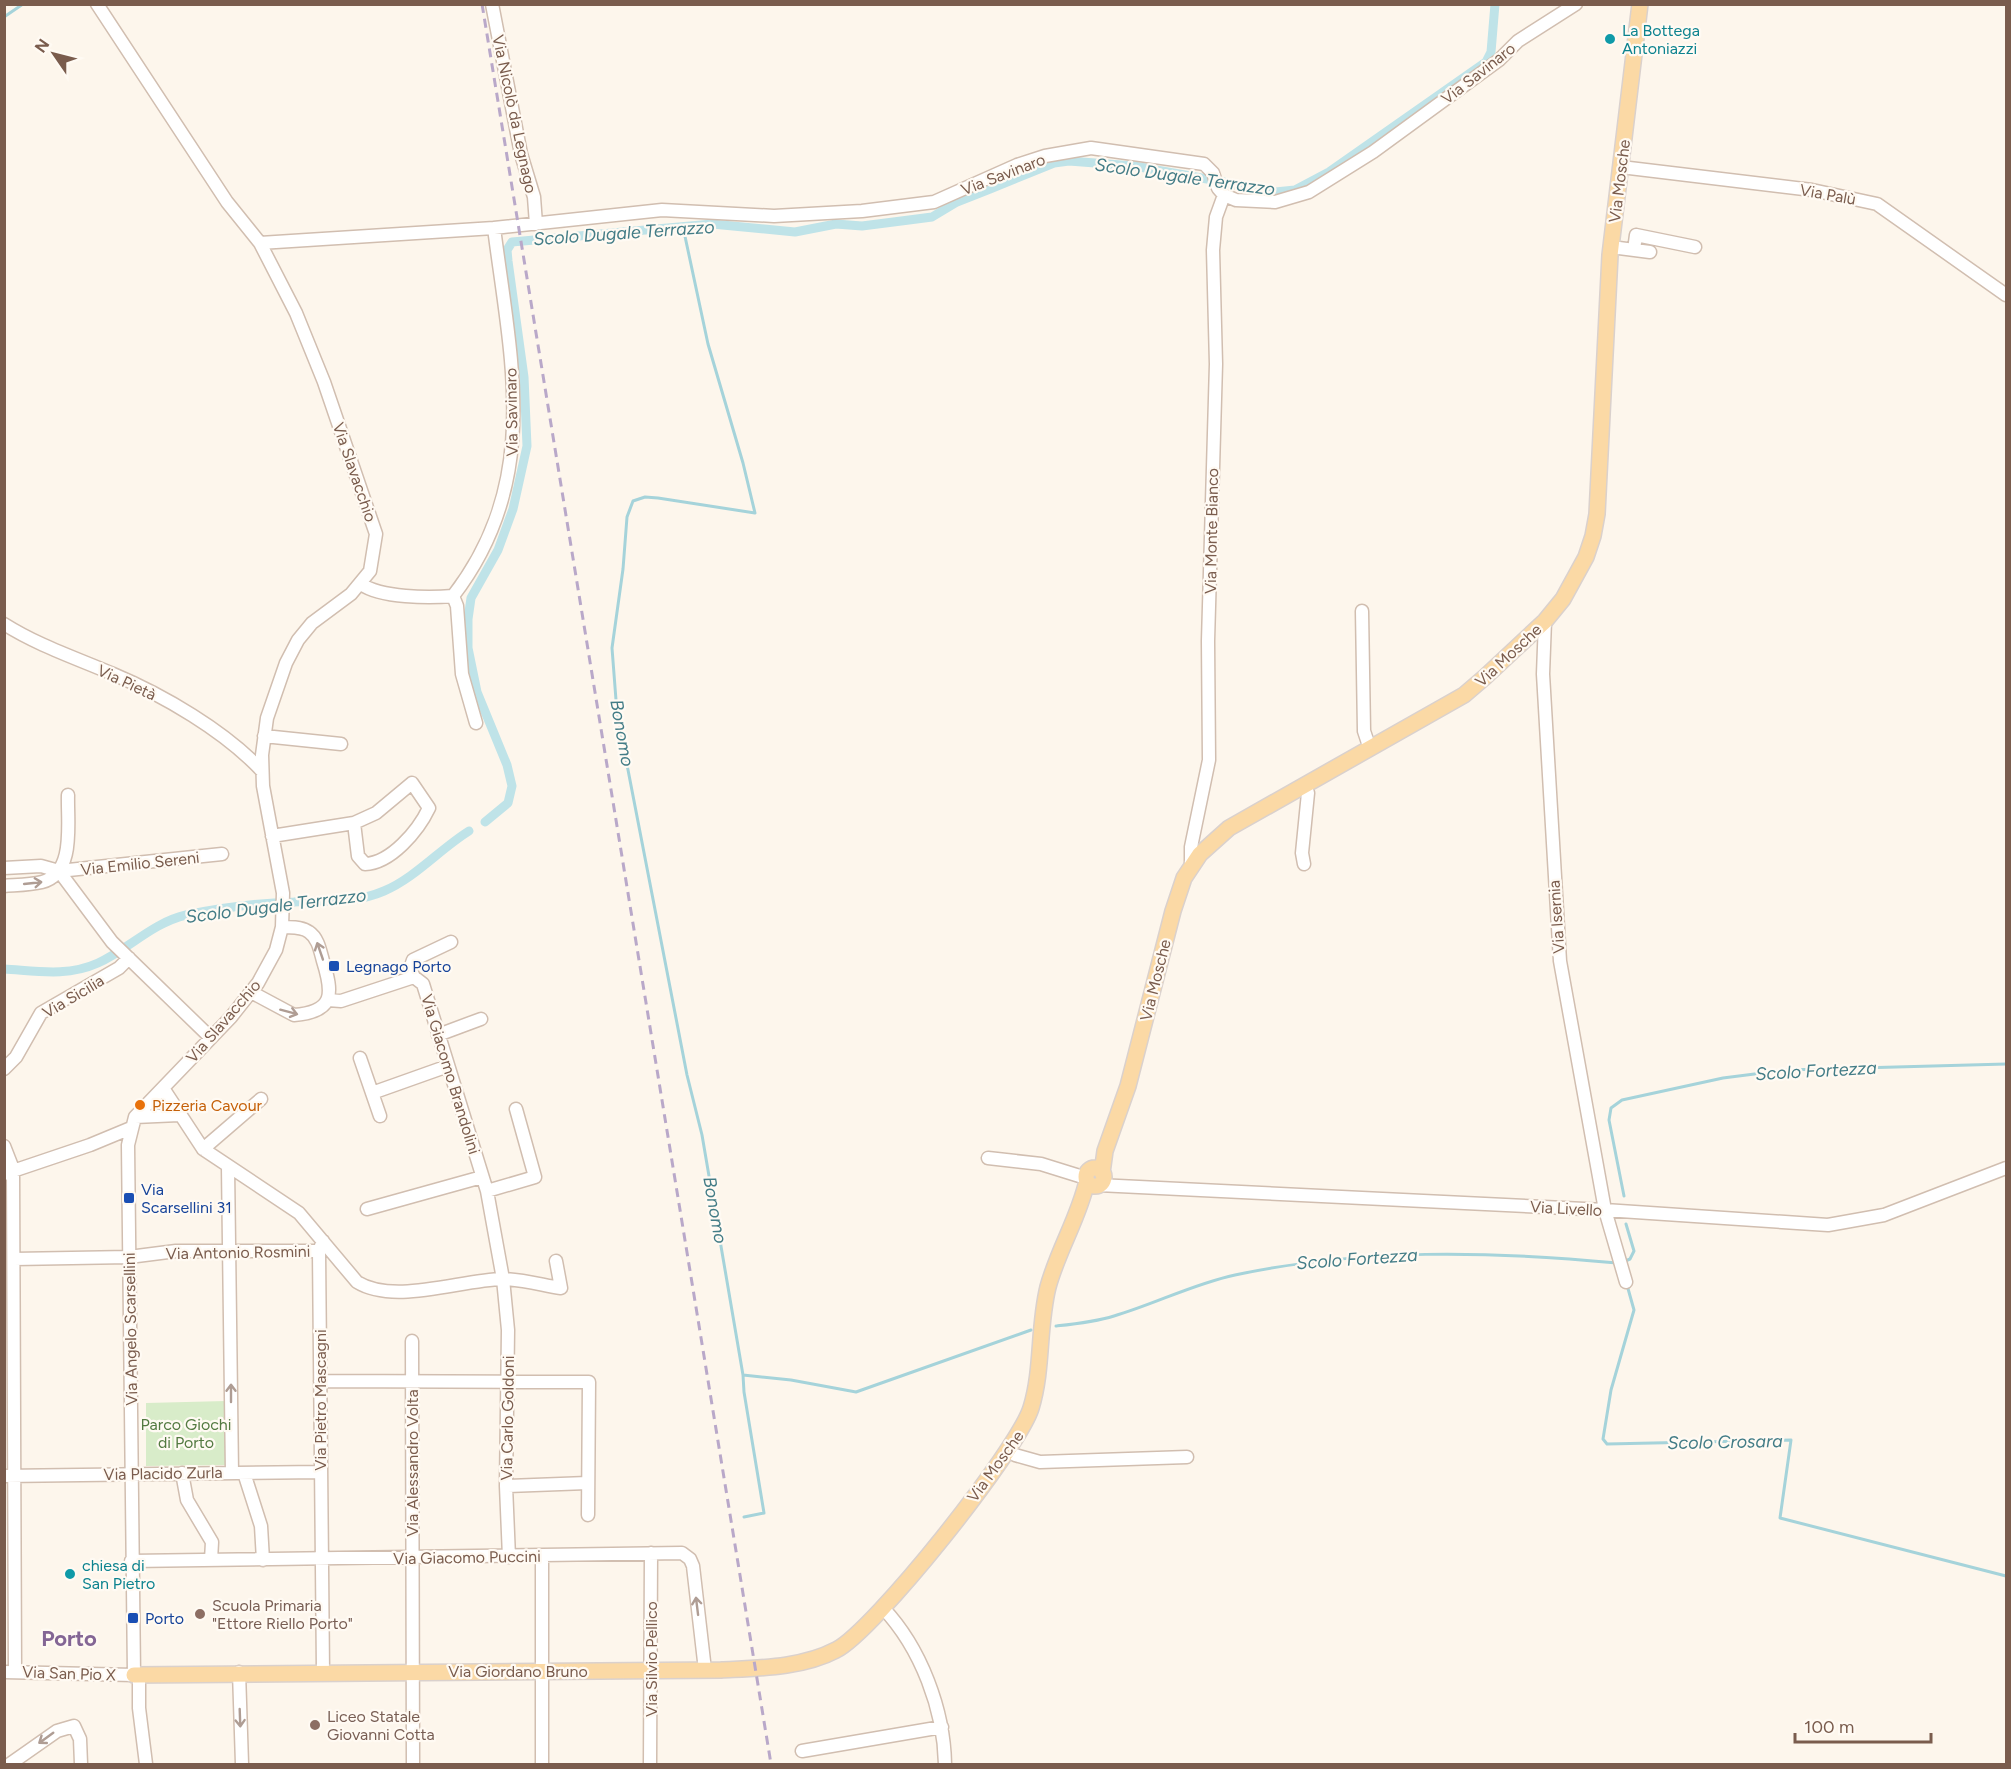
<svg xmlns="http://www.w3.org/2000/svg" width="2011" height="1769" viewBox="0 0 2011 1769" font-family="Figtree,sans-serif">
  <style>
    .green { fill: #d8ecc9 }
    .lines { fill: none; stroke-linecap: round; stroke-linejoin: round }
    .stream { stroke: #a5d3da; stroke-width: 3 }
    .canal { stroke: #bfe3e8; stroke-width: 9 }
    .minor-casing { stroke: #d1beb0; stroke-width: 15 }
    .major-casing { stroke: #dad1cd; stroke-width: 18 }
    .minor { stroke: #fff; stroke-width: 12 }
    .major { stroke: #fbd9a5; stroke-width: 15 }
    .rail { stroke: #b9a8c9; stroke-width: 3; stroke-dasharray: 9 6; stroke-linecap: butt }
    .oneway { stroke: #af9d94 }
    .culture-dot { fill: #0f9aa8; stroke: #fffaf3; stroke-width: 2 }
    .transit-dot { fill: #1a4fb4; stroke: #fffaf3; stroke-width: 2 }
    .food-dot { fill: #e8710a; stroke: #fffaf3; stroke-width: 2 }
    .education-dot { fill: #8d6e63; stroke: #fffaf3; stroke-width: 2 }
    .labels { text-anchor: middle; stroke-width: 4.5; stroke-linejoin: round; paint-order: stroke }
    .culture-label { font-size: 16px; fill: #0d838f; stroke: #fffaf3; text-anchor: start }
    .street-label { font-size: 16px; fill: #7a5c4d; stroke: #fffaf3 }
    .transit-label { font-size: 16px; fill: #164399; stroke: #fffaf3; text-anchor: start }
    .food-label { font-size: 16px; fill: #c56008; stroke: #fffaf3; text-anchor: start }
    .park-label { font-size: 16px; fill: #537a41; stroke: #fffaf3 }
    .education-label { font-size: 16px; fill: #785e54; stroke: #fffaf3; text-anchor: start }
    .water-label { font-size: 18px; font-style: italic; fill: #437c86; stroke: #fffaf3 }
    .district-label { font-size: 22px; font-weight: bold; fill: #846695; stroke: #fffaf3 }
  </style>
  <rect width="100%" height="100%" fill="#fdf6ec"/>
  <path class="green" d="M226,1401l1,64 -81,1v-63z"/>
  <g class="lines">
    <path class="stream" d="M4,17l19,-13
      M683,227l25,117 35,119 12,50 -97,-15 -13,-1 -12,4 -6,16 -4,52 -11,79 5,65 70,362 15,60 41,240
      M1624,1196l-15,-76 2,-12 11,-8 101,-22 63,-8 220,-6
      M1623,1262l7,-3 4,-8 -8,-27
      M1627,1285l7,25 -23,80 -8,49 4,5 184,-4 -11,78 226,58
      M1056,1326c19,-2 39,-4 58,-10 41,-12 79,-32 121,-41 126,-27 254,-24 382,-12
      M744,1517l20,-4 -20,-121 -1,-17 48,5 65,12 175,-62"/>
    <path class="canal" d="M485,822l23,-19 4,-17 -5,-21 -30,-73 -9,-44v-29l3,-21 27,-48 15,-41 14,-63 -3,-69 -16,-116 -1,-11 5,-8 200,-18 83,8 41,-8 26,2 47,-6 23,-3 25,-15 33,-13 64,-26 15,-2 65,5 90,16 41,11 30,-3 34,-18 157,-110 5,-10 4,-48
      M4,969c33,2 63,8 94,-6 31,-14 54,-40 88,-48 34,-7 73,-12 108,-13 31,-2 60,2 90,-11 31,-13 56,-42 85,-60"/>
    <defs>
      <path id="minor" d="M492,4l29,150 13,43 2,27
        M1621,167l191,23 65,14 129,91
        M260,243l234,-15 168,-18 112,6 88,-5 72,-9 83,-37 28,-9 46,-8 113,16 9,9 5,15 6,7 12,5 39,2 34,-10 64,-40 126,-92 19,-19 58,-37
        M1611,247l39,5
        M1634,250l2,-15 59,12
        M361,584c20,14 68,14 92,12 89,-115 58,-235 41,-368
        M453,596l4,10 5,68 14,49
        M1362,611l2,120 6,18
        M1545,621l-2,53 17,287 45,249 21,72
        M4,624c35,22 72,34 109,50 50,21 112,57 149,97
        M264,736l77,8
        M272,836l82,-13 4,33 7,8c26,-1 53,-33 64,-56l-17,-25 -36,30 -22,10
        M1304,864l-2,-11 6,-60 -3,-7
        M1191,867v-20l18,-87 -1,-119 8,-277 -3,-114 3,-33 8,-22
        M4,868l37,-2 18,5 163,-17
        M59,871l53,71 99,96
        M4,886c12,-1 26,-1 38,-4 34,-9 25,-60 26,-87
        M414,977l-4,-8 3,-9 38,-18
        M251,992l43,23c41,-3 39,-22 29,-54 -3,-11 -5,-23 -14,-29 -8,-6 -19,-4 -27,-5
        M328,1000l13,1 73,-24 9,7 64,207 16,88 5,51 -2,156 3,71
        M438,1035l43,-16
        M360,1058l20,58
        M4,1069l12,-12 25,-44 78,-45 10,-10
        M163,1088l40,61 96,64 58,69c37,23 103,-2 145,-3 19,0 40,6 59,9l-5,-27
        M372,1093l76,-27
        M135,1117l44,-2
        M4,1146l9,23 2,502
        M203,1149l58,-50
        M988,1158l53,6 45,14
        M228,1167l4,306
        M4,1174l86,-29 41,-17
        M1098,1185l507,25 223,15 56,-10 122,-47
        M487,1191l48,-14 -19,-68
        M367,1209l115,-32
        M323,1241l-4,10 4,421
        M14,1259l115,-2 47,-6h143
        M412,1341l1,423
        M320,1381l269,1 -1,133
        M1015,1455l25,7 147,-5
        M182,1473l5,27 25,42 -1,18
        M244,1473l17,53 2,34
        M4,1476l317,-4
        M506,1486l81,-3
        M131,1561l551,-8 8,6 3,7 12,104
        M883,1608c38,40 61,102 62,156
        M4,1672l130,3 -6,-530 7,-28 96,-100 27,-34 18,-33 6,-23 1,-34 -20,-107 -1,-31 5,-37 19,-55 12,-23 14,-17 39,-29 19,-23 6,-37 -52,-152 -28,-69 -36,-70 -33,-41 -130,-198
        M239,1672l3,92
        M139,1675v33l7,56
        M802,1751l140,-24
        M10,1764l47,-33 17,-5 6,13 1,25
        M542,1764v-208
        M650,1764l1,-211"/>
      <path id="major" d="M1086 1177a9 9 0 1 1 18 0a9 9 0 1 1-18 0Z
        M1102,1173l3,-22 23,-65 45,-175 11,-33 16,-24 29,-26 205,-116 30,-17 21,-18 60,-56 18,-22 23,-42 7,-21 4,-22 13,-259 30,-251
        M134,1675l587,-5c37,-2 81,-2 115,-20 38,-19 182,-200 195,-242 12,-39 7,-81 17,-121 10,-37 31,-70 39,-106"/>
    </defs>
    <use href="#minor" class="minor-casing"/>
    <use href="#major" class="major-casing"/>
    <use href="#minor" class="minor"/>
    <use href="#major" class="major"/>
    <path class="rail" d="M482,4l289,1760"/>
  </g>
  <defs><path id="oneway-shaft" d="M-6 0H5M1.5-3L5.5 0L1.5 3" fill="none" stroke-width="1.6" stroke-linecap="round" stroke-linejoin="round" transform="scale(1.5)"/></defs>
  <g class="oneway">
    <use href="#oneway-shaft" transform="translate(33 883) rotate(-6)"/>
    <use href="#oneway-shaft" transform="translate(320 951) rotate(-109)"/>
    <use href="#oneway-shaft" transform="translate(289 1012) rotate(15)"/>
    <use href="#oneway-shaft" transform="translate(231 1393) rotate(-90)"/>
    <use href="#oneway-shaft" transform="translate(697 1606) rotate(-97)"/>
    <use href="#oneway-shaft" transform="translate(240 1718) rotate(88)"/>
    <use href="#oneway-shaft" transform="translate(46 1738) rotate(144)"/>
  </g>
  <g class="culture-dot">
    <circle cx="1610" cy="39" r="6"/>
    <circle cx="70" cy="1574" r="6"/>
  </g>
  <g class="transit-dot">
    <rect x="328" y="960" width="12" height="12" rx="3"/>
    <rect x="123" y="1192" width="12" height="12" rx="3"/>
    <rect x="127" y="1612" width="12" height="12" rx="3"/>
  </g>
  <circle class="food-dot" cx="140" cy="1105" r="6"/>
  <g class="education-dot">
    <circle cx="200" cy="1614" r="6"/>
    <circle cx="315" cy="1725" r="6"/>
  </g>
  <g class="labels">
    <g class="culture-label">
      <text x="1622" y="36">La Bottega<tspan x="1622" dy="18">Antoniazzi</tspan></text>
      <text x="82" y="1571">chiesa di<tspan x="82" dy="18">San Pietro</tspan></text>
    </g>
    <g class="street-label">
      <text transform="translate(1478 73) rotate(-38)" y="6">Via Savinaro</text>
      <text transform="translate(515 114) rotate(78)" y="6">Via Nicolò da Legnago</text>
      <text transform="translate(1003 174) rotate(-21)" y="6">Via Savinaro</text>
      <text transform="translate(1619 181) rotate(-83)" y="6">Via Mosche</text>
      <text transform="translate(1828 194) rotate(10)" y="6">Via Palù</text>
      <text transform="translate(511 412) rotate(-91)" y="6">Via Savinaro</text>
      <text transform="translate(355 472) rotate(71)" y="6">Via Slavacchio</text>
      <text transform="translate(1211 531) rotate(-89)" y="6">Via Monte Bianco</text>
      <text transform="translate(1508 655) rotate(-43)" y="6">Via Mosche</text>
      <text transform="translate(127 682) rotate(25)" y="6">Via Pietà</text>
      <text transform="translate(140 863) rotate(-6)" y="6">Via Emilio Sereni</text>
      <text transform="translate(1556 917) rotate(-94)" y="6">Via Isernia</text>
      <text transform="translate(1155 980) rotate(-76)" y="6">Via Mosche</text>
      <text transform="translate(73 996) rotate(-31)" y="6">Via Sicilia</text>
      <text transform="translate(223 1021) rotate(-49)" y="6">Via Slavacchio</text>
      <text transform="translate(451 1074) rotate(73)" y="6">Via Giacomo Brandolini</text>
      <text transform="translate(1566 1208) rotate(3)" y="6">Via Livello</text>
      <text transform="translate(238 1252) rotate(-1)" y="6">Via Antonio Rosmini</text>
      <text transform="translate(130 1329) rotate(-91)" y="6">Via Angelo Scarsellini</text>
      <text transform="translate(320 1400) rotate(-90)" y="6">Via Pietro Mascagni</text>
      <text transform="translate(507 1418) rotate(-89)" y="6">Via Carlo Goldoni</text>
      <text transform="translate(412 1463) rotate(-90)" y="6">Via Alessandro Volta</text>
      <text transform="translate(995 1466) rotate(-54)" y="6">Via Mosche</text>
      <text transform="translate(163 1473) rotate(-1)" y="6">Via Placido Zurla</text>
      <text transform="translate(467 1557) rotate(-1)" y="6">Via Giacomo Puccini</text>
      <text transform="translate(651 1659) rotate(-90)" y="6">Via Silvio Pellico</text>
      <text x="518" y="1677">Via Giordano Bruno</text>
      <text transform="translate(69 1673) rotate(2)" y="6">Via San Pio X</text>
    </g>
    <g class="transit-label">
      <text x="346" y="972">Legnago Porto</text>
      <text x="141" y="1195">Via<tspan x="141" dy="18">Scarsellini 31</tspan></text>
      <text x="145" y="1624">Porto</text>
    </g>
    <g class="food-label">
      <text x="152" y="1111">Pizzeria Cavour</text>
    </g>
    <g class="park-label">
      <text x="186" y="1430">Parco Giochi<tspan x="186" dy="18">di Porto</tspan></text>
    </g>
    <g class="education-label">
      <text x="212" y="1611">Scuola Primaria<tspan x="212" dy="18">"Ettore Riello Porto"</tspan></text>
      <text x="327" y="1722">Liceo Statale<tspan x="327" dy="18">Giovanni Cotta</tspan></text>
    </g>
    <g class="water-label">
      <text transform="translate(1185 177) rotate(8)" y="6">Scolo Dugale Terrazzo</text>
      <text transform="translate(624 233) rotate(-4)" y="6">Scolo Dugale Terrazzo</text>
      <text transform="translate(622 733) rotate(80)" y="6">Bonomo</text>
      <text transform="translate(276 906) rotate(-7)" y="6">Scolo Dugale Terrazzo</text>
      <text transform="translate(1816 1071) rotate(-3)" y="6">Scolo Fortezza</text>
      <text transform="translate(715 1210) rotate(80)" y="6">Bonomo</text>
      <text transform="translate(1357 1259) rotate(-4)" y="6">Scolo Fortezza</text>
      <text transform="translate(1725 1442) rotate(-1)" y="6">Scolo Crosara</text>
    </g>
    <g class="district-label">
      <text x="69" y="1646">Porto</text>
    </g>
  </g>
  <rect width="2011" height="1769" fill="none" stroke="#7a5c4d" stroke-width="12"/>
  <g transform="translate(54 54) rotate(305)" stroke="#fffaf3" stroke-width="4.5" paint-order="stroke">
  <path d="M0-4.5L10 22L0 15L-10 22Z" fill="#7a5c4d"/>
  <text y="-9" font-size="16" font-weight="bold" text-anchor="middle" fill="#7a5c4d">N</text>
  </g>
  <path d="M1795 1733v9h136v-9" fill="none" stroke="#7a5c4d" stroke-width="3"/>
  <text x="1804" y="1733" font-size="18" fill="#7a5c4d" stroke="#fffaf3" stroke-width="4.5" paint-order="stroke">100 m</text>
</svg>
